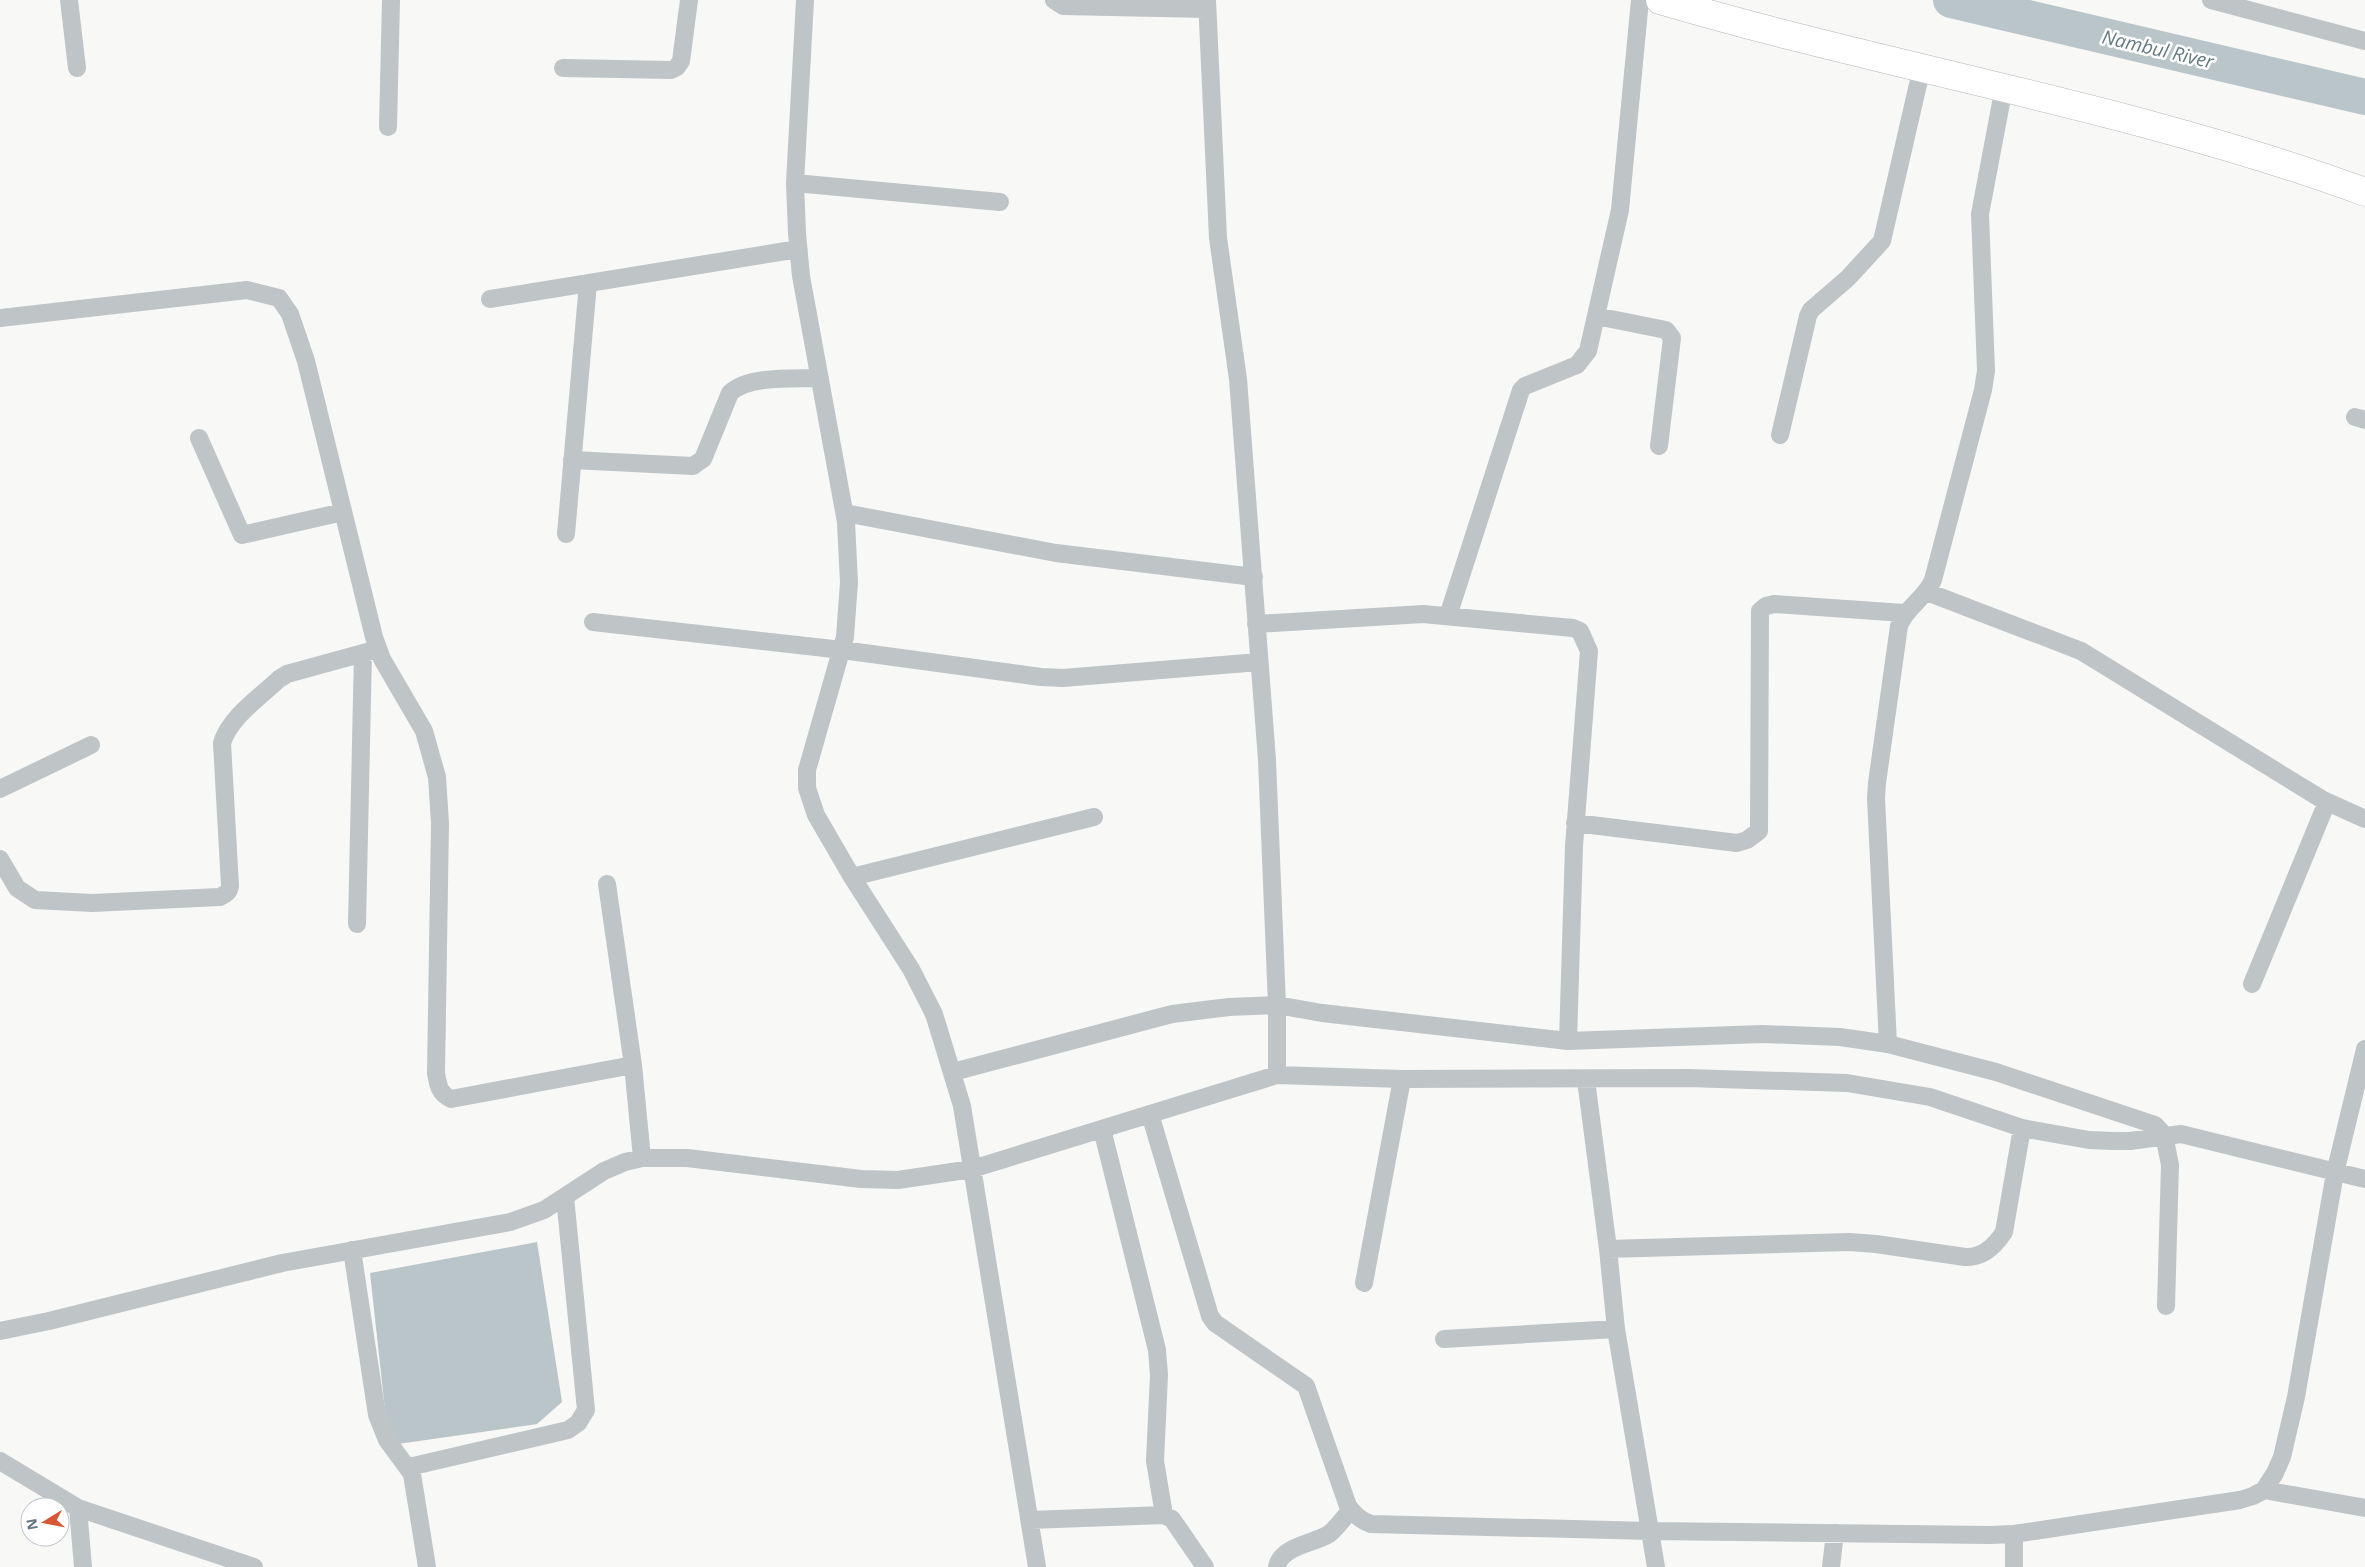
<svg xmlns="http://www.w3.org/2000/svg" width="2365" height="1567" viewBox="0 0 2365 1567" font-family="'Open Sans',sans-serif">
  <style>
    .water { fill: #b9c5c9 }
    .lines { fill: none; stroke-linecap: round; stroke-linejoin: round }
    .river { stroke: #b9c5c9; stroke-width: 36 }
    .highway-casing { stroke: #b3b7ba; stroke-width: 29 }
    .street { stroke: #bfc4c7; stroke-width: 18 }
    .highway { stroke: #fff; stroke-width: 28 }
    .labels { text-anchor: middle; stroke-width: 5; stroke-linejoin: round; paint-order: stroke }
    .water-label { font-size: 19px; font-style: italic; fill: #657a80; stroke: #fff }
  </style>
  <rect width="100%" height="100%" fill="#f8f8f6"/>
  <path class="water" d="M537,1242l25,160 -25,22 -139,20 -10,-7 -18,-164z"/>
  <g class="lines">
    <path class="river" d="M1951,0l414,97"/>
    <defs>
      <path id="highway" d="M1660,0c234,69 476,108 705,192"/>
    </defs>
    <use href="#highway" class="highway-casing"/>
    <path class="street" d="M69,0l8,68
      M805,0l-10,183 2,50 4,43 45,246 3,60 -4,55 -38,133v18l9,27 36,62 59,92 23,45 28,92 75,461
      M1054,0l9,6 144,3
      M1207,0l11,238 20,141 29,381 10,245v70
      M2211,0l154,41
      M563,68l108,2 6,-3 4,-6 8,-61
      M388,127l3,-127
      M795,183l205,19
      M490,299l308,-50
      M1596,316l70,14 6,8 -13,108
      M0,318l247,-28 32,8 11,16 16,47 68,276 8,22 42,72 13,46 3,46 -4,250c2,12 3,20 15,26l182,-34
      M2355,417l10,3
      M1780,435l28,-119 3,-6 37,-32 34,-37 40,-174
      M199,438l43,97 101,-23
      M572,460l121,6 10,-7 27,-66c19,-18 64,-14 90,-15
      M845,513l211,40 198,24
      M566,534l22,-251
      M1927,592l154,59 242,149 42,19
      M1448,616l73,-226 4,-4 52,-21 11,-14 32,-141 20,-210
      M593,622l249,28 199,27 22,1 196,-16
      M1256,624l167,-10 150,14 7,3 9,20 -15,195 -6,195
      M0,789l91,-44
      M1575,823l162,20 10,-3 12,-9 1,-220 6,-5 8,-2 130,9
      M0,859l17,29 18,12 57,3 128,-6c6,-3 9,-5 10,-11l-8,-143c8,-26 38,-46 57,-64l8,-5 91,-25
      M852,877l242,-60
      M607,884l26,181 9,93
      M357,924l6,-271
      M2252,984l75,-182
      M1888,1044l-12,-246 1,-15 22,-157c7,-19 26,-27 34,-46l50,-190 3,-19 -6,-157 24,-127
      M953,1072l219,-58 57,-7 48,-2 45,8 246,28 194,-7 78,3 48,7 108,28 159,53 9,10 6,30 -4,141
      M1586,1080l22,169 8,80 40,238
      M1150,1114l60,202 5,7 91,63 42,120c7,9 12,14 23,18l279,7 340,4 24,-1 226,-34 13,-4 11,-6 11,-17 7,-16 14,-60 39,-224 30,-124
      M1102,1129l55,221 2,25 -4,86 9,54
      M1608,1249l241,-7 27,2 89,13c17,1 30,-11 39,-25l18,-104
      M352,1250l25,165 10,25 25,34 15,93
      M1364,1283l38,-204
      M0,1331l49,-10 233,-58 228,-41 34,-12 60,-39 21,-9 17,-4h45l174,21 37,1 74,-11 305,-94 125,4 287,-1 158,5 83,14 92,31 67,12 24,1h17l51,-7 184,45
      M1444,1339l172,-10
      M0,1461l78,47 176,59
      M409,1467l159,-37 10,-7 8,-13 -21,-213
      M2264,1490l101,18
      M78,1508l5,59
      M1030,1520l134,-5 8,4 33,48
      M1277,1567c4,-21 36,-23 52,-33 8,-6 15,-17 22,-24
      M1831,1567l4,-34
      M2014,1567v-33"/>
    <use href="#highway" class="highway"/>
  </g>
  <g class="labels">
    <g class="water-label">
      <text transform="translate(2158 49) rotate(13)" y="7">Nambul River</text>
    </g>
  </g>
  <g transform="translate(45 1522) rotate(260)"><circle r="24" fill="#ffffff" stroke="#c1c7cc"/>
  <path d="M0-4L9 19L0 12L-9 19Z" fill="#d85836"/>
  <text y="-8" font-size="14" font-weight="bold" text-anchor="middle" fill="#65747f">N</text>
  </g>
</svg>
